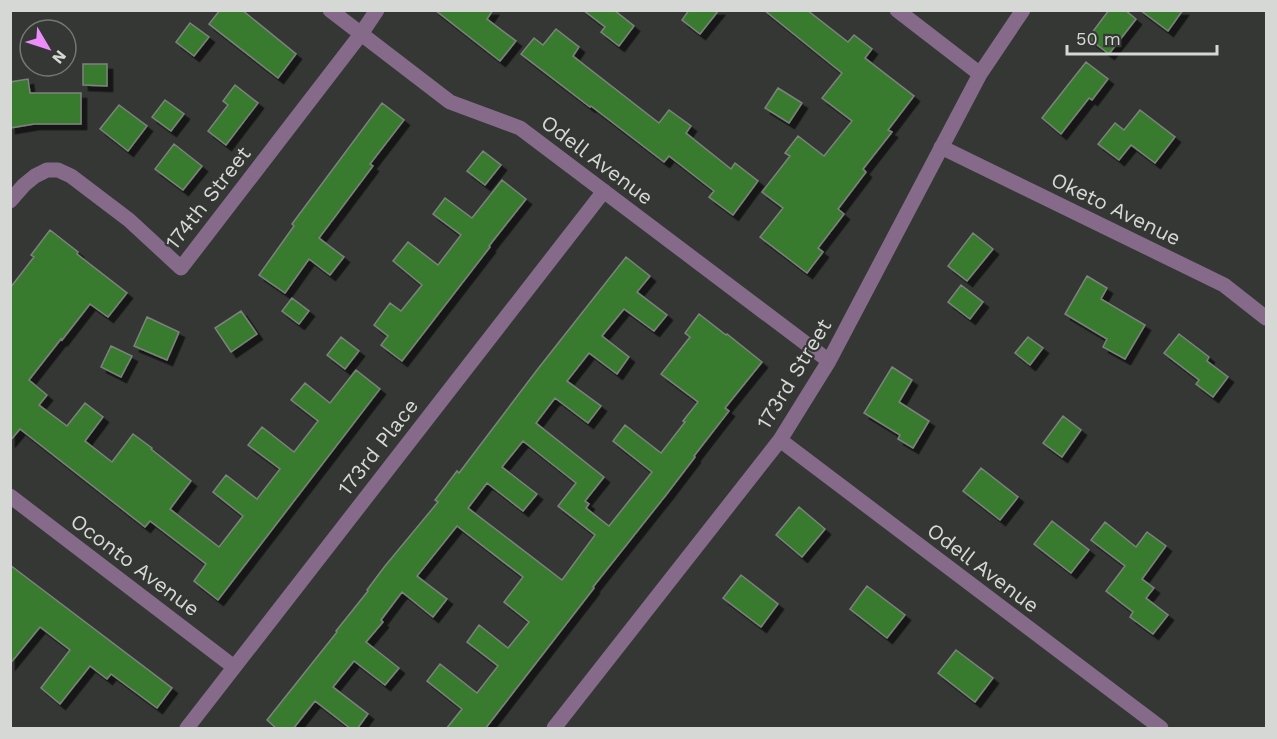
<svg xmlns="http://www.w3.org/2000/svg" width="1277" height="739" viewBox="0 0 1277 739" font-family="'Work Sans',sans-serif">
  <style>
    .building { fill: #387a2f; stroke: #7e827e; stroke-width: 1.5; fill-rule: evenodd; filter: url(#shadow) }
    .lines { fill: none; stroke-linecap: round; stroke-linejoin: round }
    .minor { stroke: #856a8a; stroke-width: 15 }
    .labels { text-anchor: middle; stroke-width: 4.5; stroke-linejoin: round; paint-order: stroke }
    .street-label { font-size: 21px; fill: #d6d8d6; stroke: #343734 }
  </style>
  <defs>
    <filter id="shadow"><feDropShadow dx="5.5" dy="5.5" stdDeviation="0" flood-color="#0009"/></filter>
  </defs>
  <rect width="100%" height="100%" fill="#343734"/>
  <path class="building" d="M220,10h22l54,44 -18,24 -69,-54z
    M435,10h58l-6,9 29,22 -16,20z
    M583,10h31l20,16 -15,20 -18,-14 4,-5z
    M689,10h30l-19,24 -18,-14z
    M764,10h43l41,32 6,-7 18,14 -7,9 49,38 -26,34 4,2 -29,37 3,3 -28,37 6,5 -26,34 5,4 -16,21 -47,-36 23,-29 -21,-16 28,-36 -5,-3 13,-17 26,20 28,-35 -30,-23 20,-25z
    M1109,10h16l11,9 -27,35 -21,-16z
    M1140,10h43l-15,21z
    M190,23l19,14 -15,19 -18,-14z
    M556,29l23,18 -6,9 86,67 10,-13 22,16 -5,7 45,36 4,-6 23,18 -25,34 -24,-18 5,-6 -45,-35 -5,6 -73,-56 -1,1 -69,-53 13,-16 9,7z
    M1086,62l22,17 -16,21 -3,-2 -28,36 -19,-16z
    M83,64h24v22l-24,-1z
    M28,79l2,14h51v31h-47l-24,4v-46z
    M235,85l23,18 -32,42 -18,-14 20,-26 -5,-4z
    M778,88l24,15 -13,20 -24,-15z
    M165,100l19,14 -13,17 -19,-14z
    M382,103l22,17 -34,44 3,2 -54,72 25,19 -14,18 -21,-16 -24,34 -26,-18 35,-49 -2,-2z
    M119,105l28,21 -19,25 -28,-22z
    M1140,110l35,27 -20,26 -24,-18 -12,15 -21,-16 17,-21 9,7z
    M174,144l28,22 -19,24 -28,-21z
    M483,151l18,14 -16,20 -18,-14z
    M502,180l24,19 -37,47 1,1 -88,114 -21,-16 7,-9 -14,-11 16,-22 11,8 21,-26 -29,-24 15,-19 30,23 23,-30 -28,-21 12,-16 27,20z
    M50,230l28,22 -1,2 50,39 -19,24 -18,-13 -28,36 -1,-1 -32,41 18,15 -8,10 28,21 18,-23 18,14 -18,24 27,21 21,-28 19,14 -1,1 40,32 -21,28 49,38 24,-31 -30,-24 13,-17 31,24 23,-30 -32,-24 14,-18 32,25 24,-31 -27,-21 14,-17 25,20 26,-33 24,19 -162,211 -24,-19 12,-17 -56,-43 -5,6 -125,-98 -10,12v-153l24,-31 -3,-2z
    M973,233l20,16 -26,32 -19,-15z
    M626,257l24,19 -13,16 30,23 -13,16 -30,-22 -22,27 27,21 -12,17 -28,-21 -22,28 34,25 -13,17 -33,-25 -19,25 68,54 -19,24 4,3 -3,4 23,18 43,-54 -39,-31 12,-16 36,28 24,-31 -2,-1 15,-19 -37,-28 29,-37 -5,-4 14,-19 27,21 1,-1 35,28 -37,46 4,3 -35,45 1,1 -29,38 -73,92 1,1 -109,141h-39l16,-20 -35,-28 13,-17 37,29 21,-27 -31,-24 12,-17 29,23 21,-26 -25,-20 19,-25 -66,-51 -40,50 30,23 -14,18 -31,-25 -21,28 2,2 -17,20 33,26 -14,17 -31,-24 -21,26 35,27 -11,15h-6l-36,-28 -22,28h-16l-10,-9 70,-88 -1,-1 32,-40 -1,-1 18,-24 53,-64 -3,-2 22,-29 2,2 78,-103zM523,441l53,42 -18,23 37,29 -33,45 -94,-72 19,-25 36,28 14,-17 -35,-27z
    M1087,276l20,12 -6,11 44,26 -20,34 -22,-12 4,-8 -42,-25z
    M961,285l22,17 -13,17 -22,-17z
    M292,298l17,13 -10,13 -17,-13z
    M241,311l16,23 -26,18 -16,-24z
    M147,317l32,15 -12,28 -33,-14z
    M1179,334l30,23 -2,4 21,16 -15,20 -17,-13 3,-4 -35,-27z
    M341,337l18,14 -14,18 -18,-14z
    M1028,337l15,11 -13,17 -15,-12z
    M111,346l21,10 -11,21 -20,-10z
    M892,367l20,13 -13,22 30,19 -16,27 -15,-9 2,-4 -36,-22z
    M1063,416l18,14 -19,27 -19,-14z
    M981,468l37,29 -18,23 -37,-29z
    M799,507l26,22 -23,28 -26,-22z
    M1052,521l37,29 -18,23 -37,-29z
    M1105,522l31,25 11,-15 19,14 -24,33 12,9 -8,10 22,17 -15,19 -23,-17 3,-5 -27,-21 19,-25 -34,-26z
    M10,565l162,123 -15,20 -46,-34 -4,5 -17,-13 -30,38 -19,-16 29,-38 -30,-23 -30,37z
    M741,575l37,29 -17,23 -38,-29z
    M867,586l38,29 -18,23 -37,-29z
    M956,650l37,28 -18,24 -37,-29z"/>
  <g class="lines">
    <path class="minor" d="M330,10l120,92 70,26 309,233
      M897,10l83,64
      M941,147l283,138 42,33
      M10,201l14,-16 11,-9 12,-6h11l13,6 58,44 52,48 180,-234 16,-24
      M780,440l381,288
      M10,496l224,171
      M187,728l417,-537
      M554,728l226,-288 49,-79 151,-287 43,-64"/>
  </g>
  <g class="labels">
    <g class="street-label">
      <text transform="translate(597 160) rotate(37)" y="7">Odell Avenue</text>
      <text transform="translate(208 198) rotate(-52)" y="7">174th Street</text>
      <text transform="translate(1116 209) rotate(26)" y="7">Oketo Avenue</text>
      <text transform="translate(794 374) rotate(-59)" y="7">173rd Street</text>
      <text transform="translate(378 447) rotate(-52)" y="7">173rd Place</text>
      <text transform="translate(135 565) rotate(37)" y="7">Oconto Avenue</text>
      <text transform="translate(983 568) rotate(37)" y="7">Odell Avenue</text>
    </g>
  </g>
  <rect width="1277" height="739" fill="none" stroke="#d6d8d6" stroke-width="24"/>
  <g transform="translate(48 48) rotate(129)"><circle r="28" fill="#343734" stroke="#757775" stroke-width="1.5"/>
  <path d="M0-4.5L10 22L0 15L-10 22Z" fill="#eb8dfb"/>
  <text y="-9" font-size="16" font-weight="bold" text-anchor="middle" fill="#d6d8d6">N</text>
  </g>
  <path d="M1067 45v9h150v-9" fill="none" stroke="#d6d8d6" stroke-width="3"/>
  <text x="1076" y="45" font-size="18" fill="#d6d8d6" stroke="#343734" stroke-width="4.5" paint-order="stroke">50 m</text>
</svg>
